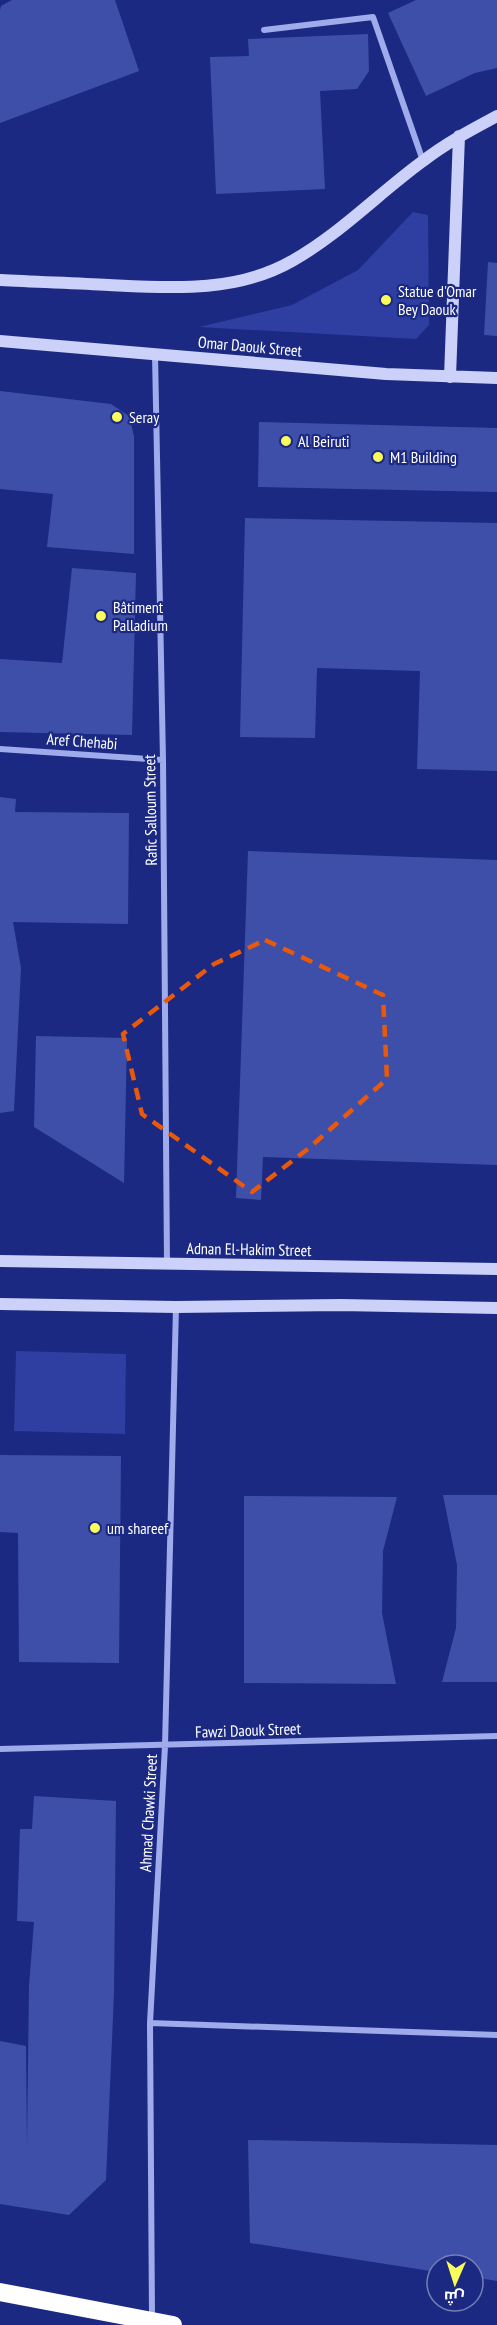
<svg xmlns="http://www.w3.org/2000/svg" width="497" height="2325" viewBox="0 0 497 2325" font-family="'PT Sans Narrow',Cairo,sans-serif">
  <style>
    .green { fill: #2e3fa1 }
    .building { fill: #3e4faa }
    .lines { fill: none; stroke-linecap: round; stroke-linejoin: round }
    .street { stroke: #9fabeb; stroke-width: 6 }
    .secondary { stroke: #cbd1f8; stroke-width: 12 }
    .highway { stroke: #fff; stroke-width: 18 }
    .marked { fill: none; stroke: #e8590c; stroke-width: 4.5; stroke-dasharray: 12 8; stroke-linejoin: round }
    .poi-dot { fill: #fafc5c; stroke: #1b2982; stroke-width: 2 }
    .labels { text-anchor: middle; stroke-width: 4.5; stroke-linejoin: round; paint-order: stroke }
    .poi-label { font-size: 16px; fill: #fff; stroke: #1b2982; text-anchor: start }
    .street-label { font-size: 16px; fill: #fff; stroke: #1b2982 }
  </style>
  <rect width="100%" height="100%" fill="#1b2982"/>
  <path class="green" d="M413,212l15,3 1,110 -13,14 -217,-12 93,-22 66,-35z
    M16,1351l110,3 -1,80 -111,-3z"/>
  <path class="building" d="M12,0h103l24,71 -139,52v-113l1,-4z
    M416,0h81v68l-22,5 -49,23 -38,-83z
    M368,34l1,37 -12,18 -37,2 5,98 -109,5 -6,-137 39,-1 -1,-17z
    M488,262l9,1v73l-13,-1z
    M0,391l111,13 18,12 5,20v118l-87,-7 6,-53 -53,-5z
    M259,422l238,6v64l-239,-5z
    M245,518l252,5v248l-80,-2 3,-98 -103,-3 -2,70 -75,-1z
    M72,568l64,5 -4,162 -132,-3v-73l62,4z
    M0,797l16,2 -1,13 114,1 -1,111 -115,-2 8,46 -7,143 -14,2z
    M248,851l249,9v305l-234,-8 -2,43 -25,-2z
    M36,1036l91,2 -3,145 -90,-56z
    M0,1455l121,1 -2,207 -100,-1 -1,-129 -18,-1z
    M443,1495h54v187h-55l14,-54 1,-63z
    M244,1496l153,1 -14,54 -1,62 14,71 -152,-1z
    M34,1796l82,5 -2,192 -8,187 -37,35 -69,-11v-163l26,5 1,101 2,-161 5,-64 -17,-1 3,-92h12z
    M248,2140l249,5v136l-24,-4v-12h-36v7l-187,-29z"/>
  <g class="lines">
    <path class="street" d="M264,30l109,-13 50,144
      M155,355l8,405 4,504
      M0,749l163,11
      M0,1749l497,-13
      M150,2023l347,12
      M152,2317l-2,-294 15,-277 11,-439"/>
    <path class="secondary" d="M0,280c36,2 73,3 109,5 62,3 127,8 183,-24 48,-27 87,-68 131,-100 23,-18 48,-31 74,-45
      M0,341l386,33 111,4
      M450,377l9,-241
      M0,1261l497,8
      M0,1304l176,3 165,-2 156,3"/>
    <path class="highway" d="M0,2292l173,33"/>
  </g>
  <path class="marked" d="M265,940l118,55 4,84 -78,69 -57,44 -110,-78 -19,-80 91,-70z"/>
  <g class="poi-dot">
    <circle cx="386" cy="300" r="6"/>
    <circle cx="117" cy="417" r="6"/>
    <circle cx="286" cy="441" r="6"/>
    <circle cx="378" cy="457" r="6"/>
    <circle cx="101" cy="616" r="6"/>
    <circle cx="95" cy="1528" r="6"/>
  </g>
  <g class="labels">
    <g class="poi-label">
      <text x="398" y="297">Statue d'Omar<tspan x="398" dy="18">Bey Daouk</tspan></text>
      <text x="129" y="423">Seray</text>
      <text x="298" y="447">Al Beiruti</text>
      <text x="390" y="463">M1 Building</text>
      <text x="113" y="613">Bâtiment<tspan x="113" dy="18">Palladium</tspan></text>
      <text x="107" y="1534">um shareef</text>
    </g>
    <g class="street-label">
      <text transform="translate(250 346) rotate(5)" y="6">Omar Daouk Street</text>
      <text transform="translate(82 741) rotate(4)" y="6">Aref Chehabi</text>
      <text transform="translate(150 810) rotate(-91)" y="6">Rafic Salloum Street</text>
      <text transform="translate(249 1249) rotate(1)" y="6">Adnan El-Hakim Street</text>
      <text transform="translate(248 1730) rotate(-2)" y="6">Fawzi Daouk Street</text>
      <text transform="translate(148 1813) rotate(-87)" y="6">Ahmad Chawki Street</text>
    </g>
  </g>
  <g transform="translate(455 2283) rotate(183)"><circle r="28" fill="#1b2982" stroke="#767fb4" stroke-width="1.5"/>
  <path d="M0-4.5L10 22L0 15L-10 22Z" fill="#fafc5c"/>
  <text y="-9" font-size="16" font-weight="bold" text-anchor="middle" fill="#ffffff">ش</text>
  </g>
</svg>
